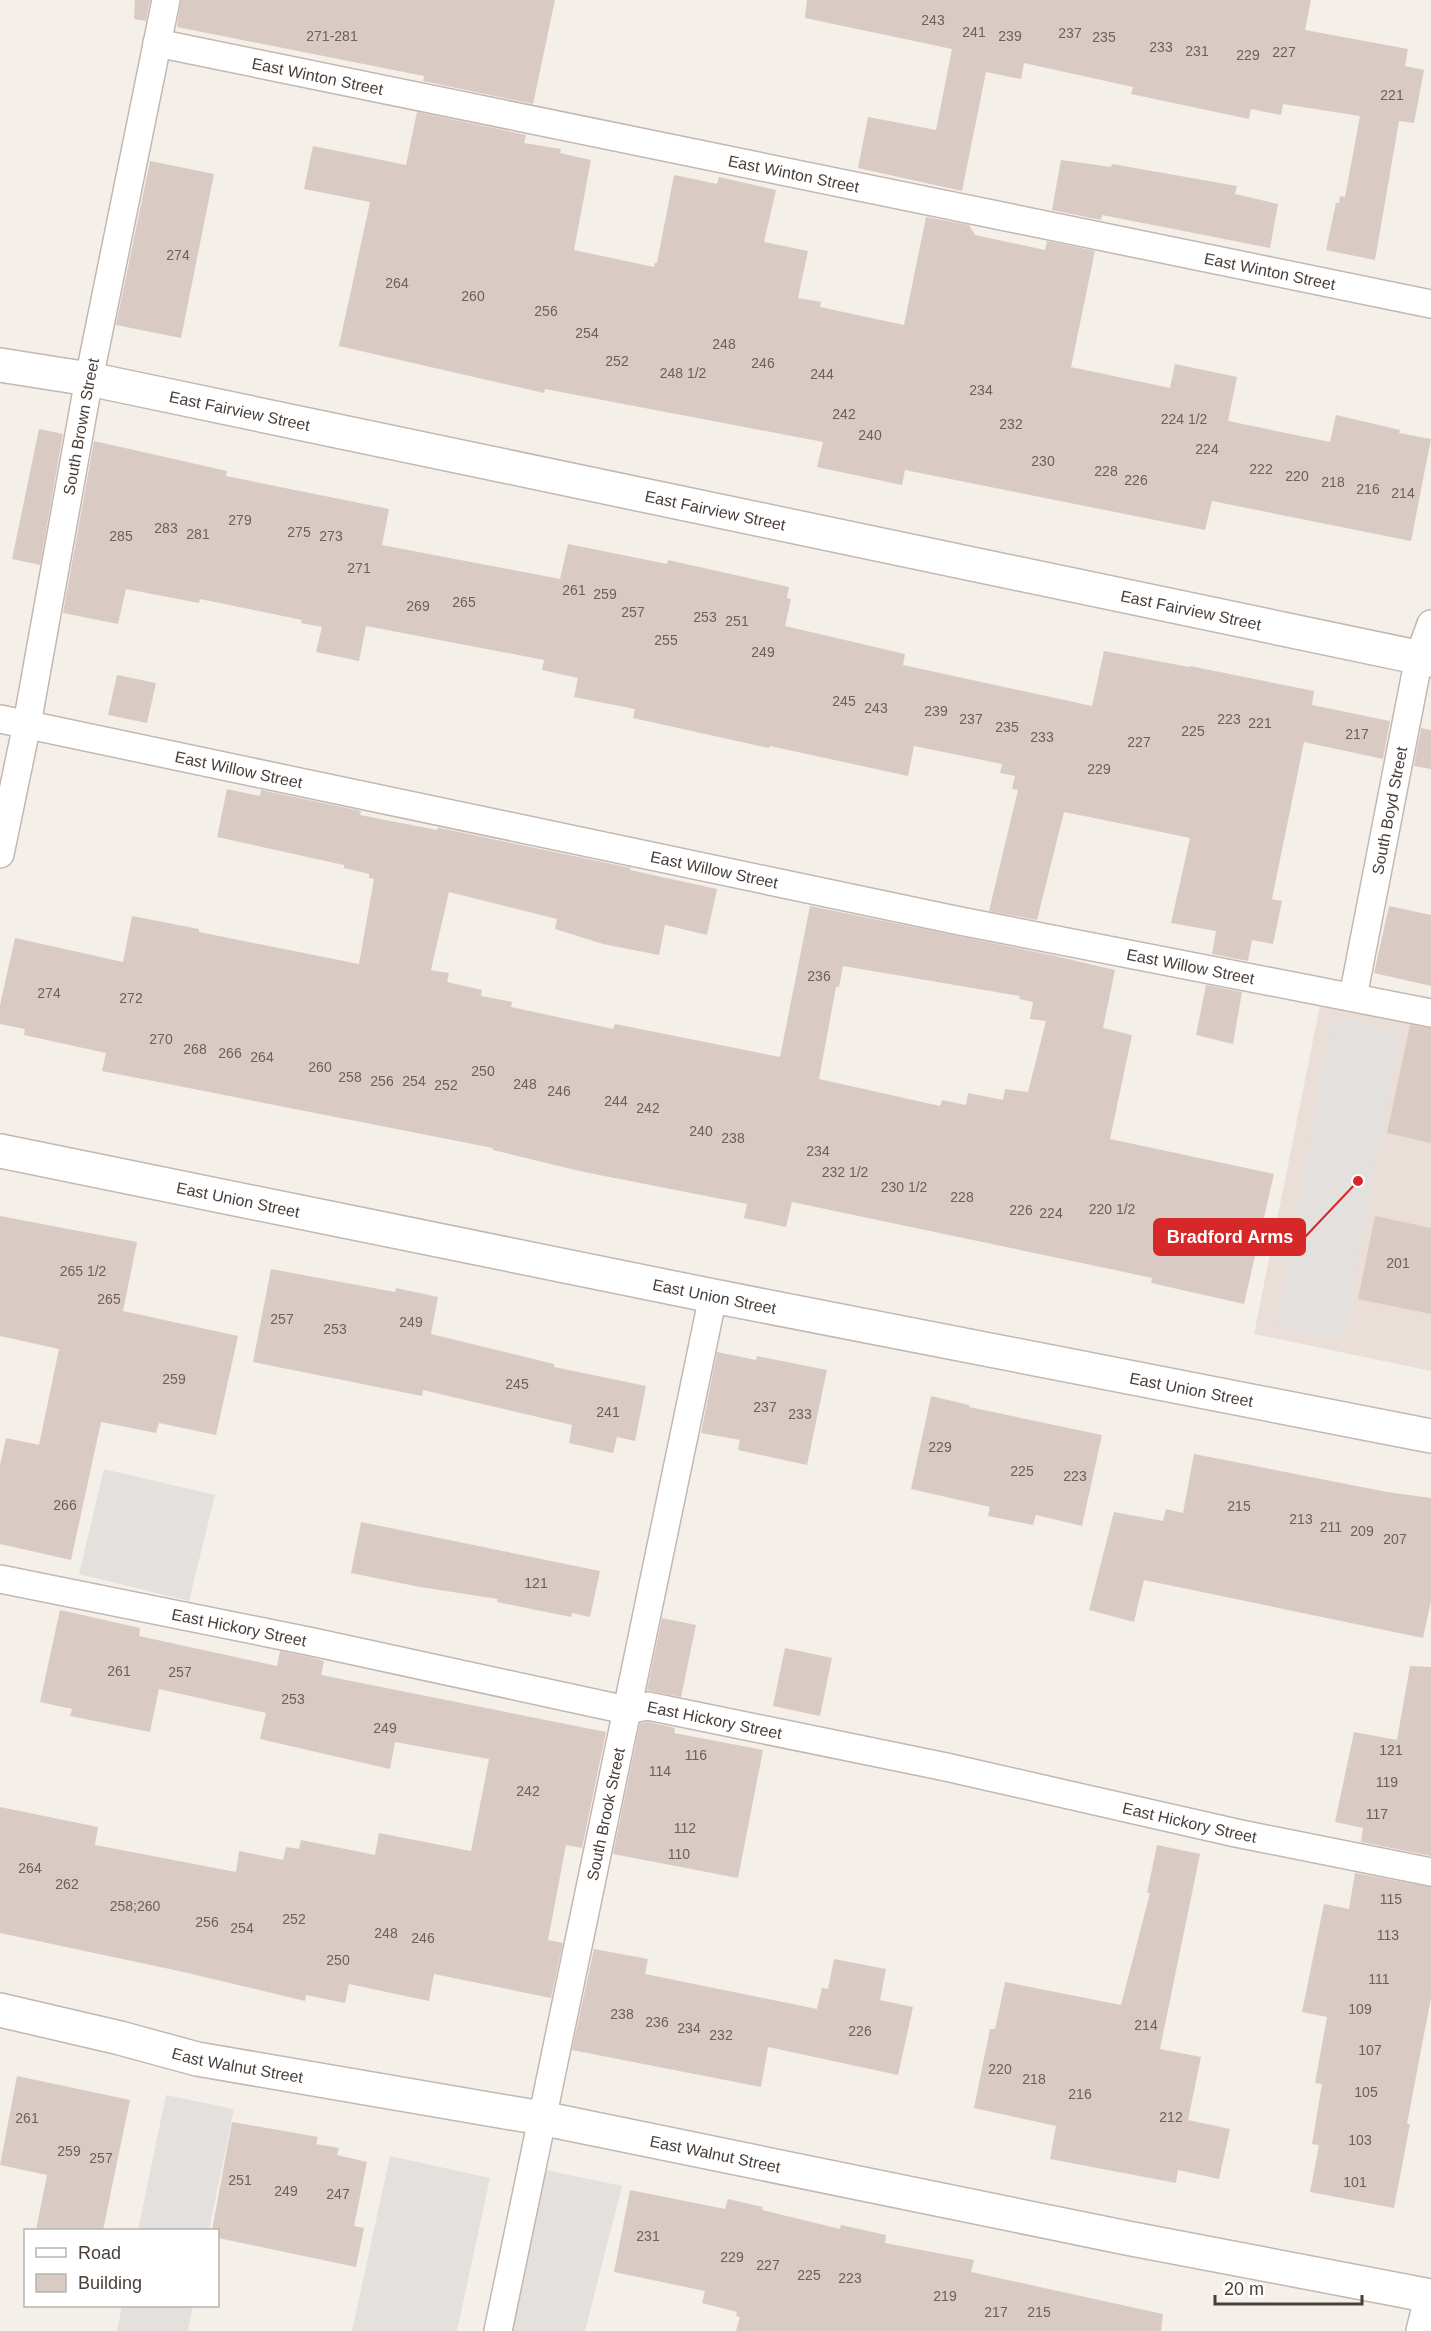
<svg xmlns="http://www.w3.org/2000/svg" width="1431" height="2331" viewBox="0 0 1431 2331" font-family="Helvetica,sans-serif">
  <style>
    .residential { fill: #e9dfd8 }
    .parking { fill: #e3e0de }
    .building { fill: #d9cac3; fill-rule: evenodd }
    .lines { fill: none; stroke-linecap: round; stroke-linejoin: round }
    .service-casing { stroke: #c3b7b0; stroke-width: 30 }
    .minor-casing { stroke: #c3b7b0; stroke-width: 36 }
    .service { stroke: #fff; stroke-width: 27 }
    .minor { stroke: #fff; stroke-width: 33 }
    .labels { text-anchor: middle; stroke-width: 5; stroke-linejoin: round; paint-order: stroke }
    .number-label { font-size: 14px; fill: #6d615b }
    .street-label { font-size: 16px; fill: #493e38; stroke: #fff }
    .leader { fill: none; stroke: #d62828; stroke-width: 2 }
    .callout-dot { fill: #d62828; stroke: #fff; stroke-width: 2 }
    .callout { fill: #d62828; stroke: #d62828; stroke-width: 2 }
    .callout-label { font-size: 18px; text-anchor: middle; font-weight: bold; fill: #fff }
  </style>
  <rect width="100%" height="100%" fill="#f5efea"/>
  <path class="residential" d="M1320,1005l111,23v343l-177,-37z"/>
  <path class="parking" d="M1333,1018l67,13 -57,308 -67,-12z
    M104,1469l111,26 -26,106 -110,-27z
    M166,2095l68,14 -25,121h-71z
    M390,2156l100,22 -33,153h-105z
    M541,2169l81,17 -37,145h-77z
    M122,2306h71l-5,25h-71z"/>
  <path class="building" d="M135,0h15l-4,21 -12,-2z
    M181,0h374l-22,104 -110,-23 1,-5 -247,-49z
    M807,0h504l-6,30 103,19 -3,17 19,4 -10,53 -15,-2 -24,139 -49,-10 10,-47h3l1,-7 5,1 15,-81 -77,-12 -2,11 -30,-6 -2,10 -118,-25 2,-7 -109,-24 -3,16 -35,-7 -24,119 -104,-23 10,-51 68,13 16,-81 -147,-31z
    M417,112l109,23 -2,8 37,6 -1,4 31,7 -17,90 80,17 1,-4h2l17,-88 43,9 2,-7 57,13 -12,52 44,9 -10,47 23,4 -1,5 84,18 22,-108 43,8 6,10 70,15 2,-9 48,10 -24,116 99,21 5,-24 62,13 -9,44 102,21 6,-27 64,15 -1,3 32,6 -20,102 -199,-40 -7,29 -300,-60 -3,15 -85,-18 6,-25 -278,-53 -1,4 -205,-47 31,-144 -66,-13 9,-43 93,19z
    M1061,160l50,7 1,-3 125,22 -2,8 43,10 -8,44 -168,-33 -1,5 -49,-10z
    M150,161l64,13 -33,164 -65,-13z
    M39,429l24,5 -23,131 -28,-6z
    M94,441l133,30 -1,5 163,33 -7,36 178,34 8,-35 99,20 1,-4 121,27 -2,11 4,1 -6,27 120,28 -2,11 189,41 12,-55 85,16 1,-1 124,25 -2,14 78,16 -7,38 -79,-17 -32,157 10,2 -9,43 -21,-4 -4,21 -36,-7 4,-23 -45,-8 19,-85 -86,-18 -40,-8 -27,108 -48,-9 29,-121 -6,-1 3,-13 -15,-3 2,-9 -88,-18 -6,30 -138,-30 -1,2 -136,-30 2,-9 -61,-12 4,-19 -36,-8 2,-10 -178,-34 -7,35 -43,-9 6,-25 -21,-4 1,-3 -102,-21 -1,4 -73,-14 -8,35 -55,-11z
    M117,675l39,8 -9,40 -39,-8z
    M1421,728l10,2v39l-17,-3z
    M227,789l33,7 1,-6 100,21 -1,4 77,15 1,-3 2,1 191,40 -1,2 87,19 -10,46 -42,-10 -6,30 -56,-11 -48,-15 2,-10 -108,-27 -18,78 18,3 -2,9 35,8 -1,6 31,6 -1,5 102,22 2,-5 165,33 30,-151 241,49 64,15 -12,58 29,7 -22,104 164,35 -30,130 -93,-21 1,-5 -37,-8 -323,-68 -6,25 -42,-9 3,-14 -163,-32 -91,-22v-2l-391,-77 4,-18 -82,-18 1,-6 -25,-5v-19l15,-67 108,24 9,-46 67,13v3l160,32 15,-85 -5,-1v-4l-25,-6v-3l-127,-28zM843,966l177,30 -1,3 14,3 -3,17 16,2 -18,71 -23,-3 -2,11 -35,-7 -2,12 -24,-5 -2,6 -121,-27 17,-92h3z
    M1389,906l42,9v71l-57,-13z
    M1206,985l36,7 -9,52 -37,-9z
    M1410,1025l21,3v115l-44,-10z
    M0,1216l137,26 -14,69 115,25 -22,99 -57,-12 -3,10 -55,-11 -30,138 -71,-16v-79l6,-27 33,7 20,-96 -59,-13z
    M1375,1216l56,12v86l-73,-15z
    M271,1269l124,23 1,-4 42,9 -7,37 123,30v3l92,19 -11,55 -18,-4 -4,16 -44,-10 3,-18 -149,-35 -1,6 -169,-34z
    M717,1352l39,8 1,-4 70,14 -20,95 -69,-15 2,-10 -39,-7z
    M931,1396l38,9v2l133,28 -20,91 -46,-11 -3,10 -45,-9 2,-9 -79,-18z
    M1194,1454l193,38 44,6v103l-8,37 -279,-58 -10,42 -45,-12 25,-98 49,9 3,-12 17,4z
    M361,1522l239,49 -10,46 -18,-4 -1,4 -74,-15 1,-3 -78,-12 -69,-14z
    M60,1610l80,18 -1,8 138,30 3,-15 30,6 14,4 -3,14 285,57 -24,116 -16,-3 -18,95 15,3 -12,55 -117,-24 -5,27 -80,-17 -4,19 -39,-8 -1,6 -126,-30 -179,-38v-126l98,20 -3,18 141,27 3,-21 44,9 3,-13 13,2 2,-9 74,15 4,-22 92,18 18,-92 -94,-17 -5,27 -130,-30 6,-26 -107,-24 -9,43 -80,-16 2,-7 -32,-7z
    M662,1618l34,7 -15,72 -34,-7z
    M785,1648l47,10 -12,58 -47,-10z
    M1410,1666l21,1v189l-70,-14 2,-14 -28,-6 19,-90 43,8z
    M648,1722l27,6 -1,5 89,17 -25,128 -125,-24 27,-131z
    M1157,1845l43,9 -40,195 41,8 -13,63 42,9 -11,50 -41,-9 -2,13 -126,-24 6,-33 -82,-18 16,-79h5l10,-47 116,23 29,-112h-3z
    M1355,1873l76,14v111l-24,126h3l-16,84 -84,-16 9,-47 -7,-1 10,-60 -7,-1 12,-66 -25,-5 22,-108 25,5z
    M594,1949l54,10 -3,15 172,35 5,-21 6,1 6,-30 52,10 -6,31 33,7 -15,68 -130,-28 -7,40 -189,-37z
    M17,2076l113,24 -27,130h-67l11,-55 -47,-10z
    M232,2122l86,15 -2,7 23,4 -2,7 30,7 -13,64 10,2 -8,39 -138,-29v-8h-6z
    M630,2190l95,19 3,-10 35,8 -1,3 78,19 1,-4 45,10 -1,8 89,17 -3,12 192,42 -2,17h-425l4,-14 -4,-1 1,-4 -35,-9 3,-12 -91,-19z"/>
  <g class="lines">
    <defs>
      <g id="service">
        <path id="s1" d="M157,43l1274,261"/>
        <path id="s2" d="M0,719l960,202 471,92"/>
        <path id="s3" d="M0,854l27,-130 62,-345 77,-379"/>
        <path id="s4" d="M1353,997l66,-340 12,-33"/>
        <path id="s5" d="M0,1579l313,63 313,68 22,-4 298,61 290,66 195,39"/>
        <path id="s6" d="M498,2331l215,-1035"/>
      </g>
      <g id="minor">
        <path id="s7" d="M0,365l89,14 1342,281"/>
        <path id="s8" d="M0,1151l713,145 718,140"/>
        <path id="s9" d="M0,2010l120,28 77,21 344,59 586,120 304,58"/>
        <path d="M1423,2331l8,-32"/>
      </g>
    </defs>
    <use href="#service" class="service-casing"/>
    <use href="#minor" class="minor-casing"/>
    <use href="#service" class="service"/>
    <use href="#minor" class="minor"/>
  </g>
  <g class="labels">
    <g class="number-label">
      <text x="933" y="25">243</text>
      <text x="974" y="37">241</text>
      <text x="1070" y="38">237</text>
      <text x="332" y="41">271-281</text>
      <text x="1010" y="41">239</text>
      <text x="1104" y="42">235</text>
      <text x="1161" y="52">233</text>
      <text x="1197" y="56">231</text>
      <text x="1284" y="57">227</text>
      <text x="1248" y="60">229</text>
      <text x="1392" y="100">221</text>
      <text x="178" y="260">274</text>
      <text x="397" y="288">264</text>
      <text x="473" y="301">260</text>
      <text x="546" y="316">256</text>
      <text x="587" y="338">254</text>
      <text x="724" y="349">248</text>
      <text x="617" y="366">252</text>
      <text x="763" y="368">246</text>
      <text x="683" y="378">248 1/2</text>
      <text x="822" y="379">244</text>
      <text x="981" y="395">234</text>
      <text x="844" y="419">242</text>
      <text x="1184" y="424">224 1/2</text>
      <text x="1011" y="429">232</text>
      <text x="870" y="440">240</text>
      <text x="1207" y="454">224</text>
      <text x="1043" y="466">230</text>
      <text x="1261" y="474">222</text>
      <text x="1106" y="476">228</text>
      <text x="1297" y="481">220</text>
      <text x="1136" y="485">226</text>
      <text x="1333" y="487">218</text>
      <text x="1368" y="494">216</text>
      <text x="1403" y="498">214</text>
      <text x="240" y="525">279</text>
      <text x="166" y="533">283</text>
      <text x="299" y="537">275</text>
      <text x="198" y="539">281</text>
      <text x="121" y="541">285</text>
      <text x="331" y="541">273</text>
      <text x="359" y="573">271</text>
      <text x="574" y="595">261</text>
      <text x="605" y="599">259</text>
      <text x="464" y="607">265</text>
      <text x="418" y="611">269</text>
      <text x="633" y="617">257</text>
      <text x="705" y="622">253</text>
      <text x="737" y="626">251</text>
      <text x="666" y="645">255</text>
      <text x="763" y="657">249</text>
      <text x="844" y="706">245</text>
      <text x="876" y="713">243</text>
      <text x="936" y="716">239</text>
      <text x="971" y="724">237</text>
      <text x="1229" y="724">223</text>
      <text x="1260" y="728">221</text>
      <text x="1007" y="732">235</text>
      <text x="1193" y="736">225</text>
      <text x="1357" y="739">217</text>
      <text x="1042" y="742">233</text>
      <text x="1139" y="747">227</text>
      <text x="1099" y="774">229</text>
      <text x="819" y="981">236</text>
      <text x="49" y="998">274</text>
      <text x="131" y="1003">272</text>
      <text x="161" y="1044">270</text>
      <text x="195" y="1054">268</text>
      <text x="230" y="1058">266</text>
      <text x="262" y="1062">264</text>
      <text x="320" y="1072">260</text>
      <text x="483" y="1076">250</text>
      <text x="350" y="1082">258</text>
      <text x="382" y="1086">256</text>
      <text x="414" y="1086">254</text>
      <text x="525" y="1089">248</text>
      <text x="446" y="1090">252</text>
      <text x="559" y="1096">246</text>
      <text x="616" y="1106">244</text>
      <text x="648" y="1113">242</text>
      <text x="701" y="1136">240</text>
      <text x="733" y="1143">238</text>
      <text x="818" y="1156">234</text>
      <text x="845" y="1177">232 1/2</text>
      <text x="904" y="1192">230 1/2</text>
      <text x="962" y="1202">228</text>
      <text x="1112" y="1214">220 1/2</text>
      <text x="1021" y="1215">226</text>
      <text x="1051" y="1218">224</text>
      <text x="1398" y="1268">201</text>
      <text x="83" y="1276">265 1/2</text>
      <text x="109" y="1304">265</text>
      <text x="282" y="1324">257</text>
      <text x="411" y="1327">249</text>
      <text x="335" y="1334">253</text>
      <text x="174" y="1384">259</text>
      <text x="517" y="1389">245</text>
      <text x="765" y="1412">237</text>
      <text x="608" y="1417">241</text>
      <text x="800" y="1419">233</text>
      <text x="940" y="1452">229</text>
      <text x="1022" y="1476">225</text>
      <text x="1075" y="1481">223</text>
      <text x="65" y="1510">266</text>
      <text x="1239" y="1511">215</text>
      <text x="1301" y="1524">213</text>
      <text x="1331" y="1532">211</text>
      <text x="1362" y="1536">209</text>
      <text x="1395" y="1544">207</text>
      <text x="536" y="1588">121</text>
      <text x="119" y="1676">261</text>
      <text x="180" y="1677">257</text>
      <text x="293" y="1704">253</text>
      <text x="385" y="1733">249</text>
      <text x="1391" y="1755">121</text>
      <text x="696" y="1760">116</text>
      <text x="660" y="1776">114</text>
      <text x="1387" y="1787">119</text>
      <text x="528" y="1796">242</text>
      <text x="1377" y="1819">117</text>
      <text x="685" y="1833">112</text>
      <text x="679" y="1859">110</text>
      <text x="30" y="1873">264</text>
      <text x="67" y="1889">262</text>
      <text x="1391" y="1904">115</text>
      <text x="135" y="1911">258;260</text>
      <text x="294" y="1924">252</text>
      <text x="207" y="1927">256</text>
      <text x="242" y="1933">254</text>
      <text x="386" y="1938">248</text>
      <text x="1388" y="1940">113</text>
      <text x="423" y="1943">246</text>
      <text x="338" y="1965">250</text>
      <text x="1379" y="1984">111</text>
      <text x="1360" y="2014">109</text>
      <text x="622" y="2019">238</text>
      <text x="657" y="2027">236</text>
      <text x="1146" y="2030">214</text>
      <text x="689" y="2033">234</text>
      <text x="860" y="2036">226</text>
      <text x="721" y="2040">232</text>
      <text x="1370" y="2055">107</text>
      <text x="1000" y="2074">220</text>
      <text x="1034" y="2084">218</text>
      <text x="1366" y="2097">105</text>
      <text x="1080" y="2099">216</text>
      <text x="1171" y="2122">212</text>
      <text x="27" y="2123">261</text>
      <text x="1360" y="2145">103</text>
      <text x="69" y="2156">259</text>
      <text x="101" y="2163">257</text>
      <text x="240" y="2185">251</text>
      <text x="1355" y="2187">101</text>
      <text x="286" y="2196">249</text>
      <text x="338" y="2199">247</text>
      <text x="648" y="2241">231</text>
      <text x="732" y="2262">229</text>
      <text x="768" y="2270">227</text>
      <text x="809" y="2280">225</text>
      <text x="850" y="2283">223</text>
      <text x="945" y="2301">219</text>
      <text x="996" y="2317">217</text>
      <text x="1039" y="2317">215</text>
    </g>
    <g class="street-label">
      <text dy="6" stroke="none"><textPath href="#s1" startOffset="164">East Winton Street</textPath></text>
      <text dy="6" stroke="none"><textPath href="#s1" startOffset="650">East Winton Street</textPath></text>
      <text dy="6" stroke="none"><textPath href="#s1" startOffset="1136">East Winton Street</textPath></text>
      <text dy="6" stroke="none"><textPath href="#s7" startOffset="244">East Fairview Street</textPath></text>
      <text dy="6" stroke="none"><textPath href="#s3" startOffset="435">South Brown Street</textPath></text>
      <text dy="6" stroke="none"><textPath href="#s7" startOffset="730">East Fairview Street</textPath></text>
      <text dy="6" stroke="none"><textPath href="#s7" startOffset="1216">East Fairview Street</textPath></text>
      <text dy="6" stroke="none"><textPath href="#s2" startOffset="244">East Willow Street</textPath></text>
      <text dy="6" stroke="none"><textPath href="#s4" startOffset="190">South Boyd Street</textPath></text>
      <text dy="6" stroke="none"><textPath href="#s2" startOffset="730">East Willow Street</textPath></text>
      <text dy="6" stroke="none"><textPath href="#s2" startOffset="1216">East Willow Street</textPath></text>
      <text dy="6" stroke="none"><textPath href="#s8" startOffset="243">East Union Street</textPath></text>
      <text dy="6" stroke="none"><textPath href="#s8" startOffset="729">East Union Street</textPath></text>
      <text dy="6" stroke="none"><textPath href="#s8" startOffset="1215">East Union Street</textPath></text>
      <text dy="6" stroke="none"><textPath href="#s5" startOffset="244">East Hickory Street</textPath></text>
      <text dy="6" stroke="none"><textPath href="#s5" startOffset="730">East Hickory Street</textPath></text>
      <text dy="6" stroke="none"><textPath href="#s6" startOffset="528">South Brook Street</textPath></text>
      <text dy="6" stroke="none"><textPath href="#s5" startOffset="1216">East Hickory Street</textPath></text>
      <text dy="6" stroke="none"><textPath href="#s9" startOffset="244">East Walnut Street</textPath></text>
      <text dy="6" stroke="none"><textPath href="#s9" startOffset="730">East Walnut Street</textPath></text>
    </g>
  </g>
  <path class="leader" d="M1358 1181L1305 1237"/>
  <circle class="callout-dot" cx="1358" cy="1181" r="6"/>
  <rect class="callout" x="1154" y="1219" width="151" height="36" rx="6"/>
  <g class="callout-label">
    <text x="1230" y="1243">Bradford Arms</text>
  </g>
  <rect x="24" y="2229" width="195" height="78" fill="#ffffff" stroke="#b6b2af" stroke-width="1.5"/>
  <rect x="36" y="2248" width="30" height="9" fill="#ffffff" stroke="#b6b2af" stroke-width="1.5"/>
  <text x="78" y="2259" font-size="18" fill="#493e38">Road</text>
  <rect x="36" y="2274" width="30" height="18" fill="#d9cac3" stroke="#b6b2af" stroke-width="1.5"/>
  <text x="78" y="2289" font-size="18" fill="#493e38">Building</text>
  <path d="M1215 2295v9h147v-9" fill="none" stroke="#493e38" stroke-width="3"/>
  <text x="1224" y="2295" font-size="18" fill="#493e38" stroke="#ffffff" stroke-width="4.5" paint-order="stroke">20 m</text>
</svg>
